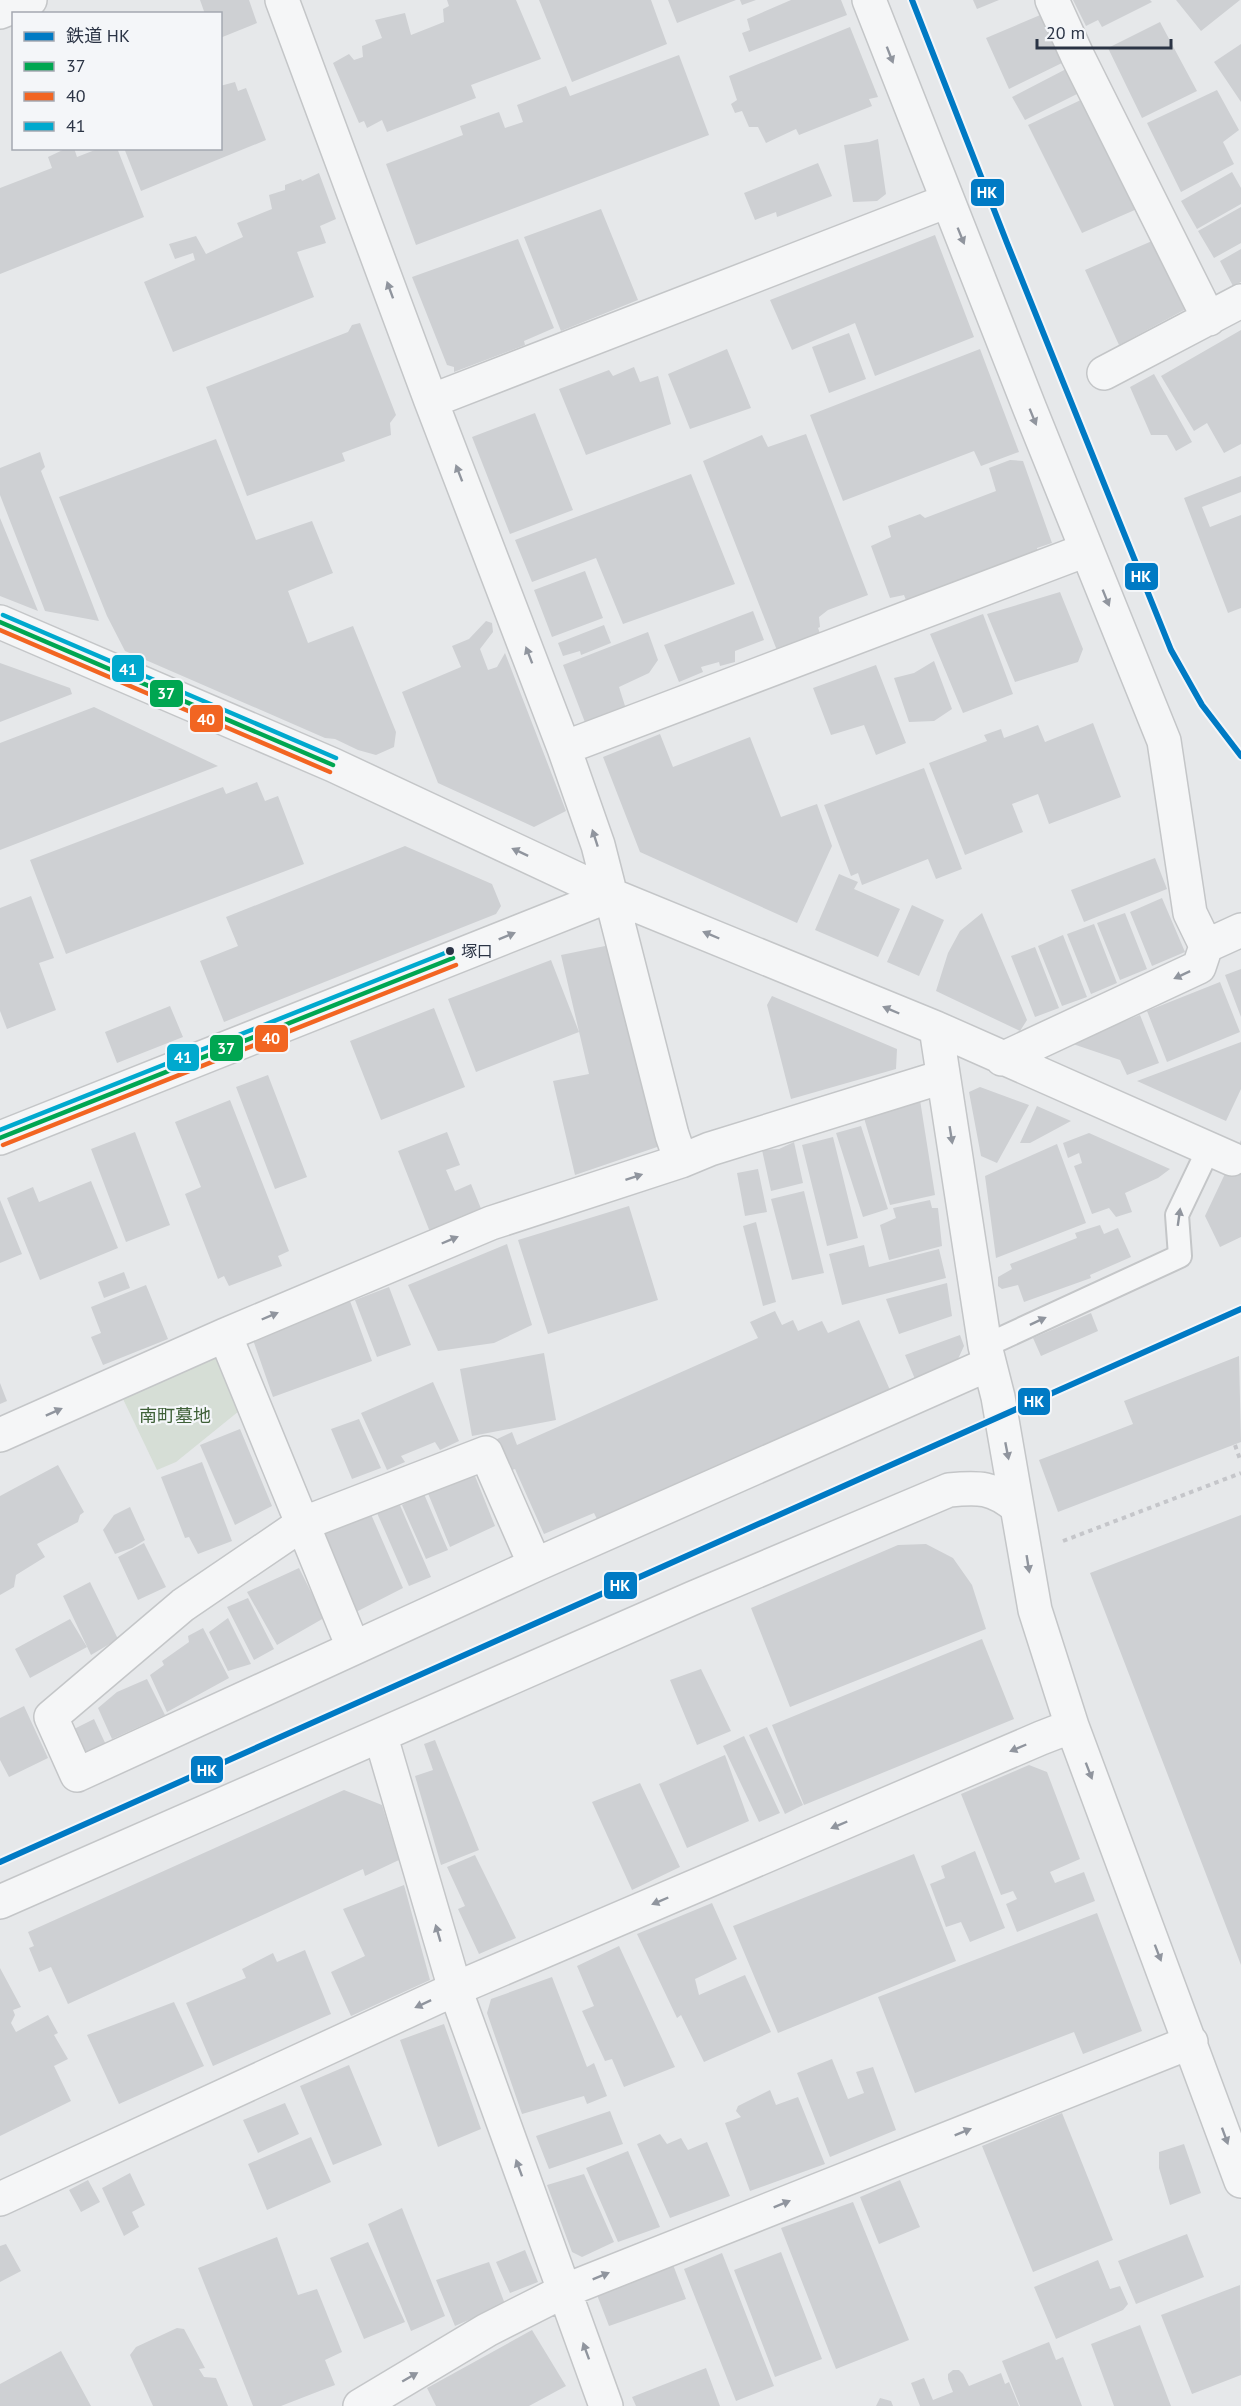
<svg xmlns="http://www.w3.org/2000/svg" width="1241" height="2406" viewBox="0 0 1241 2406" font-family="'PT Sans','Noto Sans JP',sans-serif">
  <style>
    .green { fill: #d6ded6 }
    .building { fill: #ced0d3 }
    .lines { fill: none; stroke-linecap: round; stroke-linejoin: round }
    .lane-casing { stroke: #c4c6c8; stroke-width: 26 }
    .street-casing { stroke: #c4c6c8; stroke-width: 36 }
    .path { stroke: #c5c6ca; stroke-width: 4; stroke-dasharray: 4.5 4.5; stroke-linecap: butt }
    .lane { stroke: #f5f6f7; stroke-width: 22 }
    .street { stroke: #f5f6f7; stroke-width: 33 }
    .bus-1-casing { stroke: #f4f6f9; stroke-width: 9 }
    .bus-2-casing { stroke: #f4f6f9; stroke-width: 9 }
    .bus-3-casing { stroke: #f4f6f9; stroke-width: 9 }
    .bus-1 { stroke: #00a651; stroke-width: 4.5 }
    .bus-2 { stroke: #f26522; stroke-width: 4.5 }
    .bus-3 { stroke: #00a9ce; stroke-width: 4.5 }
    .rail-1-casing { stroke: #f4f6f9; stroke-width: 10 }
    .rail-1 { stroke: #007ac4; stroke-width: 6 }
    .oneway { fill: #90959e }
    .bus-dot { fill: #2b3445; stroke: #f4f6f9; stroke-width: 2 }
    .labels { text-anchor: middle; stroke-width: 4.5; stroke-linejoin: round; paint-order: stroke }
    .bus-label { font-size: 16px; fill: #2b3445; stroke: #f4f6f9; text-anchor: start }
    .park-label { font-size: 18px; fill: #3f6138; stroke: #f4f6f9 }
    .line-badge { stroke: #f4f6f9; stroke-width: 2 }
    .badge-label { font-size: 16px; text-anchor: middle; font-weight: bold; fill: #fff }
  </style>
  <rect width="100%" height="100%" fill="#e6e8ea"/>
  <path class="green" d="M216,1356l23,55 -63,51 -19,8 -34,-71z"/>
  <path class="building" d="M200,0h49l8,23 -37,15v-24h-15z
    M447,0h69l25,59 -70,26 5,13 -89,34 -5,-12 -15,8 -3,-7 -5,2 -26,-60 16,-9 5,6 9,-3 -1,-11 20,-8 -7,-18 30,-7 6,22 33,-13 -1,-13 6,-3z
    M539,0h112l16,44 -95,38z
    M668,0h68l-59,23z
    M740,0h16l-14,5z
    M791,0h50l6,15 -98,37 -7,-19 8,-3 -3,-11z
    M973,0h26l-22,9z
    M1073,0h77l2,2 -50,25 -4,-7 -12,6z
    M1176,0h64l-39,31z
    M1045,13l21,48 -57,28 -23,-51z
    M1160,22l37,69 -55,27 -34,-70z
    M850,27l28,70 -9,2 3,7 -73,29 -3,-6 -30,14 -8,-16h-9l-7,-16 -7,2 -4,-9 6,-4 -8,-24z
    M1241,44v58l-27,-40z
    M679,55l30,80 -293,110 -30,-81 77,-29 -3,-9 39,-14 6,16 18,-6 -6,-17 49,-19 4,10z
    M1068,68l13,24 -56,28 -13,-23z
    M235,82l3,9 8,-3 20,52 -125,51 -17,-43h96v-62z
    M1217,90l22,40 -16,12 11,22 -53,28 -34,-69z
    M1085,98l52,111 -55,24 -54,-108z
    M878,139l8,55 -9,7 -24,1 -9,-57 25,-3z
    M67,148h7l3,9 23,-9h17l27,69 -144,57v-86l52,-20 -4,-11z
    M818,163l14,33 -55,21 -1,-5 -21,8 -11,-27z
    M1232,172l9,16v16l-44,25 -16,-28z
    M319,173l17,46 -16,7 6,17 -29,9 17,45 -141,55 -29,-70 51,-22 -2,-7 -18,6 -6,-15 27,-8 10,18 37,-17 -6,-14 35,-14 -3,-14 16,-5v-5l16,-6 1,2z
    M1241,207v36l-27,15 -16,-27z
    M601,209l37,91 -77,31 -37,-94z
    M935,235l39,102 -99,39 -20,-53 -63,27 -22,-50z
    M518,239l36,89 -30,13 1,4 -71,27v-5l-7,-2 -35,-88z
    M1152,241l34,68 -67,36 -34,-75z
    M1241,249v33l-8,4 -13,-25z
    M360,323l36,92 -6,8 1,12 -49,18 3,8 -98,35 -41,-109 142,-55 4,-7z
    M1241,330v114l-17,9 -17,-30 -13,8 -33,-55z
    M849,333l17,46 -37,14 -17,-46z
    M727,349l24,59 -61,21 -22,-55z
    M980,349l39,103 -38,14 -7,-15 -131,50 -33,-86z
    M634,367l6,15 18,-6 13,48 -85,31 -27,-66 50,-19 4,6z
    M1154,374l38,68 -16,9 -9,-16h-16l-21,-48z
    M535,413l38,97 -63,24 -38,-97z
    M806,434l62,161 -40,15 -9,7 1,10 -2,1 4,11 -44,14 -75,-192 59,-26 6,12z
    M216,439l40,101 56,-19 21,52 -45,18 20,52 45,-17 43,106 -2,15 -18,8 -18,-5 -23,-11 -10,-1 -200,-87 -18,-35 -48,-119z
    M40,452l5,15 -4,4 58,150 -54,-10 -45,-116v-27z
    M1010,460l13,1 29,82 -15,5 2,11 -130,49 -5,-13 -14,3 -19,-52 20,-9 -3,-11 32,-12 5,4 71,-27 -7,-23z
    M691,474l44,110 -112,40 -27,-66 -64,24 -17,-42z
    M1241,476v16l-39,15 8,20 31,-12v93l-13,5 -44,-115z
    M0,518l38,93 -38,-15z
    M585,571l18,47 -51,19 -18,-47z
    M1060,592l23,57 -5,13 -63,20 -28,-68z
    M753,611l11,29 -29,11v11l-15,4 -1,-4 -18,5 2,5 -24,10 -15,-37z
    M983,614l30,80 -50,19 -33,-79z
    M486,621l6,2 1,9 -13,17 8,21 9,-3 8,-14 61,158 -32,16 -96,-44 -36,-91 59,-25 -9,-21 17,-7z
    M604,625l7,18 -30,12 -1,-4 -17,5 -5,-13z
    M648,632l10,28 -9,13 -30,14 7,22 -40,16 -23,-60z
    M934,661l18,48 -18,12 -25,1 -15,-44 20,-5z
    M0,663l70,25 2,6 -72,28z
    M876,665l30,78 -30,12 -12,-30 -33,10 -18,-47z
    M94,707l124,59 -218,84v-107z
    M1093,723l28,74 -72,27 -11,-30 -26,10 11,28 -58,23 -36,-92 58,-22 -3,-6 17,-6 3,9 34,-13 7,17z
    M660,734l13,33 77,-30 31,80 36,-13 15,42 -35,77 -157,-71 -37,-95z
    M924,768l38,101 -26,10 -8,-20 -66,26 -4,-12 -7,3 -27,-71z
    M257,782l8,19 13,-5 26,68 -238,90 -36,-94 193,-73 3,7z
    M405,846l87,38 9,22 -5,8 -272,108 -24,-61 38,-15 -12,-29z
    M1155,858l12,31 -83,33 -13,-32z
    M839,874l19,8 -4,7 46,20 -22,48 -63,-27z
    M31,896l23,62 -15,5 17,47 -49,19 -7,-18v-103z
    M1162,898l23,54 -33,14 -22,-54z
    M912,905l32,15 -25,56 -32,-14z
    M982,913l45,107 -7,11 -84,-40 12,-38 12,-22z
    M1125,913l22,56 -27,11 -23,-57z
    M1094,924l23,59 -26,11 -24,-60z
    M1063,935l24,62 -25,9 -24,-60z
    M610,945l53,200 -88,30 -22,-94 36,-7 -28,-119z
    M1035,947l24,61 -24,9 -24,-61z
    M551,960l28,72 -103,40 -28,-73z
    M1241,969v48l-16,-42z
    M1220,982l20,50 -73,30 -20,-51z
    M772,996l125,53 -1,20 -105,30 -24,-94z
    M170,1006l13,31 -66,26 -12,-31z
    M434,1008l31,79 -84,33 -31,-79z
    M1140,1015l19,48 -32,12 -7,-15 -50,-17z
    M1241,1042v47l-15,32 -89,-40z
    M268,1075l39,102 -32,12 -39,-102z
    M980,1087l49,18 -32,58 -16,-7 -12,-64z
    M230,1100l59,151 -11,5 4,10 -53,20 -5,-10 -6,3 -33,-85 16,-7 -26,-65z
    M920,1100l15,95 -45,10 -26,-87z
    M1037,1106l34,15 -41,22h-10z
    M861,1126l27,83 -25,8 -27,-84z
    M135,1132l35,93 -44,17 -35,-93z
    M447,1132l13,33 -14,5 9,21 16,-7 11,27 -52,21 -32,-81z
    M1089,1133l81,36 -12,9 -33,15 7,19 -16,5 -7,-9 -17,6 -18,-48 8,-3 -3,-10 -11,5 -5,-15z
    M833,1137l25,101 -31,8 -25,-101z
    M1241,1140v97l-21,10 -15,-31z
    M794,1142l9,41 -32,8 -9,-41 17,-1z
    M1057,1144l29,79 -90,35 -11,-82z
    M758,1169l9,43 -22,4 -8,-43z
    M91,1181l27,67 -78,32 -33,-82 26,-11 6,15z
    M804,1191l20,82 -32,7 -21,-81z
    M0,1200l22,54 -22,9z
    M930,1200l2,8h6l4,38 -53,14 -9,-35 16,-7 -3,-10z
    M629,1206l29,94 -110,34 -30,-94z
    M756,1222l20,80 -13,4 -20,-80z
    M1100,1225l4,9 14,-6 13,29 -41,18 1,3 -67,24 -6,-17 -16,4 -4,-3v-9l14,-8 -2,-5 67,-26 -2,-5z
    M507,1244l25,81 -38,18 -56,8 -30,-66z
    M864,1245l5,22 70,-18 7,29 -104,27 -13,-51z
    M124,1272l6,16 -26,10 -6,-16z
    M947,1283l5,33 -53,18 -13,-35z
    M146,1285l22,54 -65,26 -12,-28 10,-4 -10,-26z
    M389,1287l22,58 -34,12 -22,-57z
    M350,1301l22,60 -99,36 -21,-60z
    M775,1311l7,14 11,-5 5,11 24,-10 6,12 31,-13 31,70 -293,129 -3,-6 -50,21 -29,-65 -6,2 -14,-31 17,-8 5,13 241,-107 -8,-16z
    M1091,1313l7,18 -57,25 -8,-18z
    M960,1335l4,11 -6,13 -43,20 -10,-24z
    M544,1353l12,67 -84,16 -12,-67z
    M1239,1356l2,86 -183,70 -19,-52 94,-36 -9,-23z
    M433,1382l26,59 -19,9 -5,-8 -34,14 4,6 -18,8 -26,-57z
    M0,1383l7,18 -7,3z
    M359,1419l22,49 -29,11 -21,-50z
    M240,1429l32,77 -37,19 -35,-80z
    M202,1462l30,79 -34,13 -9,-17 -4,1 -24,-61z
    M58,1465l26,47 -4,3 -2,7 -41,22 8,13 -29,18 -2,12 -14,8v-99z
    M473,1471l22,55 -45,21 -23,-56z
    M424,1494l24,56 -22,9 -24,-54z
    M399,1503l32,74 -22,9 -32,-73z
    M130,1507l15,33 -13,8 -17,6 -12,-24 11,-15z
    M370,1512l33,76 -49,25 -34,-81z
    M1241,1515v450l-151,-392z
    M144,1543l22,44 -28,13 -20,-43z
    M926,1544l27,14 19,27 14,44 -196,78 -39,-99 147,-63z
    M299,1568l25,50 -47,27 -30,-53z
    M90,1582l28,57 -27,16 -28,-59z
    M248,1598l26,51 -20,11 -27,-53z
    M228,1618l23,46 -23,7 -19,-39z
    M70,1619l17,28 -57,31 -15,-29z
    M203,1628l26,50 -62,34 -17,-37 14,-10 -2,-4 27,-19 -1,-6z
    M982,1639l32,80 -210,86 -32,-80z
    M701,1669l30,62 -34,14 -27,-65z
    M147,1679l18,36 -53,24 -14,-31 19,-16z
    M24,1706l24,52 -39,19 -9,-17v-42z
    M94,1719l13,28 -28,12 -13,-26z
    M767,1727l36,78 -18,9 -36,-79z
    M744,1736l36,77 -21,9 -36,-76z
    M435,1740l44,110 -38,15 -26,-89 18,-6 -9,-26z
    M725,1755l24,66 -62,27 -28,-64z
    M1029,1765l18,7 33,87 -30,13 5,11 29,-11 11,29 -78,31 -11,-28 11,-5 -4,-8 -12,4 -40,-101z
    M640,1783l40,84 -48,23 -40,-88z
    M344,1790l38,15 17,55 -34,16 -2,-7 -295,135 -17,-37 -12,5 -10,-24 5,-2 -6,-14z
    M975,1851l30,77 -35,14 -9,-20 -15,5 -16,-43 15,-6 -4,-12z
    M914,1854l42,107 -178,72 -45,-107z
    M475,1855l41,83 -37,16 -21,-45 7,-3 -18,-39z
    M404,1885l26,95 -79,36 -20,-44 34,-16 -22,-47z
    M712,1903l25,56 -42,20 4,16 46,-20 26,57 -67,30 -23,-47 -4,3 -40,-84z
    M1097,1913l45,118 -59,23 -9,-22 -159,61 -37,-96z
    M619,1946l56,121 -51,20 -12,-28 -7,2 -23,-50 12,-5 -17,-40z
    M305,1950l26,64 -118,52 -27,-63 60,-25 -4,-9 31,-16 4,9z
    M0,1968l21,39 -8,3 2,5 -4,8 5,9 32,-17 10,18 -4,2 14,24 -14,7 17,35 -71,35z
    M552,1977l35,90 7,-4 13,33 -20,8 -3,-8 -62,18 -35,-101 4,-14z
    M174,2002l30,64 -85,38 -32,-69z
    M444,2024l37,105 -43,18 -38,-107z
    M832,2059l16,40 16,-6 -8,-21 17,-5 23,63 -66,27 -33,-84z
    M349,2065l33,80 -49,20 -33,-79z
    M770,2090l6,15 22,-8 27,67 -75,27 -25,-68 16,-6 -5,-6 2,-5z
    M285,2103l14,31 -41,19 -15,-33z
    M610,2111l13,33 -74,25 -13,-33z
    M1062,2113l51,127 -80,32 -51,-126z
    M660,2134l7,10 14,-6 7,12 19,-8 23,54 -60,22 -33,-74z
    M311,2137l20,45 -64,28 -19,-46z
    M1184,2144l17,49 -31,12 -11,-37v-16z
    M628,2151l32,76 -42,15 -32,-74z
    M130,2173l15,32 -13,7 7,15 -15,9 -22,-48z
    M584,2174l30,68 -32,15 -10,-5 -25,-67z
    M88,2180l12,22 -19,10 -12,-22z
    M900,2180l20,47 -41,17 -19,-47z
    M853,2202l56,138 -73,29 -55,-141z
    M402,2208l43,108 -34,15 -43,-107z
    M1187,2234l17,43 -68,27 -18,-43z
    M277,2237l21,58 19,-6 25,63 -17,8 10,25 -54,21h-28l-55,-138z
    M368,2242l37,80 -41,17 -34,-81z
    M6,2244l15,27 -21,11v-36z
    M525,2250l13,32 -28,11 -14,-31z
    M781,2252l41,107 -47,18 -41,-107z
    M722,2253l52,133 -38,15 -52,-132z
    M1098,2260l12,29 10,-3 8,18 -5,6 -67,29 -22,-52z
    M489,2262l16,42 -50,22 -19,-46z
    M672,2262l14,37 -77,27 -12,-31z
    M1240,2285l1,90 -49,19 -31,-79z
    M1140,2325l31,81h-57l-23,-62z
    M177,2328l7,1 21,39 -6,1 5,8 12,1 12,28h-75l-23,-51 6,-8z
    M532,2330l34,56 -37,20h-93l-9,-18z
    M1049,2342l7,18 7,-3 19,49h-62l-18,-45z
    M61,2351l30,55h-91v-22z
    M706,2368l14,38h-84l-4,-9z
    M953,2370h6l4,4 6,12 32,-13 4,11 4,-2 10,24h-99l-9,-23 13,-5 9,22 20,-8 -5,-13v-5z
    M880,2398l11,3 2,5h-17z"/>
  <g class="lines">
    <defs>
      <path id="lane" d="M985,1346l195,-90 -3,-41 32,-67"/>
      <path id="street" d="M282,0l149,401 133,347 34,97 74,290 9,26
        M869,0l161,409 134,332 26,172 16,33
        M1052,0l25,55 132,264
        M0,12l30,-12
        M1104,373l137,-72
        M431,401l516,-200
        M0,622l333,143 278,130 325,133 296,131
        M564,748l522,-198
        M936,1028l49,318 13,51 37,213 37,116 169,455
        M1002,1059l197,-92 7,-21 35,-16
        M0,1138l611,-243
        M225,1335l128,312
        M0,1435l225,-100 266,-112 190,-62 29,-12 232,-72
        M535,1565l-49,-112 -184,71 -119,81 -132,112 26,58 458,-210 454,-201
        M381,1737l74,252 151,417
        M0,1902l693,-304 256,-108c30,-3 44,-3 68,17
        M0,2199l455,-210 586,-251 31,-12
        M360,2406l127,-76 77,-39 627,-249"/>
    </defs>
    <use href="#lane" class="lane-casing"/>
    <use href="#street" class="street-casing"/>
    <path class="path" d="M1235,1445l6,17
      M1063,1541l178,-68"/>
    <use href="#lane" class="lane"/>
    <use href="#street" class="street"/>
    <defs>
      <path id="bus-1" d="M0,622l333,143
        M0,1138l453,-180"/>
      <path id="bus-2" d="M0,630l330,142
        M3,1145l453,-180"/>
      <path id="bus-3" d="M3,615l333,143
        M0,1130l450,-179"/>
    </defs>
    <use href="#bus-1" class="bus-1-casing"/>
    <use href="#bus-2" class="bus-2-casing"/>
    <use href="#bus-3" class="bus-3-casing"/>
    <use href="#bus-1" class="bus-1"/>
    <use href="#bus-2" class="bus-2"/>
    <use href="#bus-3" class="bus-3"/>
    <defs>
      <path id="rail-1" d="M912,0l95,243 164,407 31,55 39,51
        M0,1862l1241,-553"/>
    </defs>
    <use href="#rail-1" class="rail-1-casing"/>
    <use href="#rail-1" class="rail-1"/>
  </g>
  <defs><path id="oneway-solid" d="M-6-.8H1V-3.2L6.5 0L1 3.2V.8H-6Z" transform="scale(1.5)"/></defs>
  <g class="oneway">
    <use href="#oneway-solid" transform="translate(890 55) rotate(69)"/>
    <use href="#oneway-solid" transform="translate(961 236) rotate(68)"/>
    <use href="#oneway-solid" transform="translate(390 290) rotate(-110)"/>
    <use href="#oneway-solid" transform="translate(1033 417) rotate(68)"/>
    <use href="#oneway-solid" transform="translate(459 473) rotate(-111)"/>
    <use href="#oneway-solid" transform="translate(1106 598) rotate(68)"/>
    <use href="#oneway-solid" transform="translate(529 655) rotate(-111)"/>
    <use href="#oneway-solid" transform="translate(595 838) rotate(-108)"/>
    <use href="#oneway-solid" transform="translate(520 852) rotate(-155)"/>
    <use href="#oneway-solid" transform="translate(711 935) rotate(-157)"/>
    <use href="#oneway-solid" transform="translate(507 936) rotate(-22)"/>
    <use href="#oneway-solid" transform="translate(1182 975) rotate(155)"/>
    <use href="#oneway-solid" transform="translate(891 1010) rotate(-157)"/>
    <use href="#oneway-solid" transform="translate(951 1135) rotate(81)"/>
    <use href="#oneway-solid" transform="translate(634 1177) rotate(-18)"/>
    <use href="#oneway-solid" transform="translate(1179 1217) rotate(-82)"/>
    <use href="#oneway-solid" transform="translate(450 1240) rotate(-23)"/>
    <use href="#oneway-solid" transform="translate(270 1316) rotate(-23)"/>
    <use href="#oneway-solid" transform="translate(1038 1321) rotate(-25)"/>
    <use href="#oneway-solid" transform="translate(54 1412) rotate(-24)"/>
    <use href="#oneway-solid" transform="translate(1007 1451) rotate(79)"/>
    <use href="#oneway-solid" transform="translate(1028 1564) rotate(81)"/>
    <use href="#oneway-solid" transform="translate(1018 1748) rotate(157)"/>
    <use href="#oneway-solid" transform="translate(1089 1771) rotate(69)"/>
    <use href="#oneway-solid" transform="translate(839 1825) rotate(157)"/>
    <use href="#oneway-solid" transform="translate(660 1901) rotate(157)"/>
    <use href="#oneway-solid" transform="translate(438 1933) rotate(-106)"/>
    <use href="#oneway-solid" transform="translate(1158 1953) rotate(69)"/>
    <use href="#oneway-solid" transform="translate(423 2004) rotate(155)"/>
    <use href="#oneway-solid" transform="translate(963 2132) rotate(-22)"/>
    <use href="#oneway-solid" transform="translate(1225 2136) rotate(70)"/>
    <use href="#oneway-solid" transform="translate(519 2168) rotate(-110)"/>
    <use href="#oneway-solid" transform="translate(782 2204) rotate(-22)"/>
    <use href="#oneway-solid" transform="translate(601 2276) rotate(-22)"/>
    <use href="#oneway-solid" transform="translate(586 2351) rotate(-110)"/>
    <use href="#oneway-solid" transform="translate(410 2377) rotate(-30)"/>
  </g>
  <circle class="bus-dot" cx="450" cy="951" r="5"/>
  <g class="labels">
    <g class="bus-label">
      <text x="461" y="957">塚口</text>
    </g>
    <g class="park-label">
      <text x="175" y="1422">南町墓地</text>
    </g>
  </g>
  <g class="line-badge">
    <rect x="970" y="178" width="35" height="29" rx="6" fill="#007ac4"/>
    <rect x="1124" y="562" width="35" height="29" rx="6" fill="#007ac4"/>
    <rect x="111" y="654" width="34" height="29" rx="6" fill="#00a9ce"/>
    <rect x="149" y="679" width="35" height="29" rx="6" fill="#00a651"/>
    <rect x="189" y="704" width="35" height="29" rx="6" fill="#f26522"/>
    <rect x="254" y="1024" width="35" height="29" rx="6" fill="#f26522"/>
    <rect x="209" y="1034" width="35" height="28" rx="6" fill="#00a651"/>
    <rect x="166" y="1043" width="34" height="29" rx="6" fill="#00a9ce"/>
    <rect x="1017" y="1387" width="34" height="29" rx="6" fill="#007ac4"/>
    <rect x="603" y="1571" width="35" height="29" rx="6" fill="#007ac4"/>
    <rect x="190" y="1755" width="34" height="29" rx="6" fill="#007ac4"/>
  </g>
  <g class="badge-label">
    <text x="987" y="198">HK</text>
    <text x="1141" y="582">HK</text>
    <text x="128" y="675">41</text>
    <text x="166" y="699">37</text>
    <text x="206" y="725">40</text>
    <text x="271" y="1044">40</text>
    <text x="226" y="1054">37</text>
    <text x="183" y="1063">41</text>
    <text x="1034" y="1407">HK</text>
    <text x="620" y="1591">HK</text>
    <text x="207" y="1776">HK</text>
  </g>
  <rect x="12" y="12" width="210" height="138" fill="#f4f6f9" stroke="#a4a8b1" stroke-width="1.5"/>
  <rect x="24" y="32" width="30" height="9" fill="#007ac4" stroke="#a4a8b1" stroke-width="1.5"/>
  <text x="66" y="42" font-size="18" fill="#2b3445">鉄道 HK</text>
  <rect x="24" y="62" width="30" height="9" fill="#00a651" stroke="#a4a8b1" stroke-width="1.5"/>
  <text x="66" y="72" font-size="18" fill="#2b3445">37</text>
  <rect x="24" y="92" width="30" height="9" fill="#f26522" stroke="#a4a8b1" stroke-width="1.5"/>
  <text x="66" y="102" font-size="18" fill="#2b3445">40</text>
  <rect x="24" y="122" width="30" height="9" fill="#00a9ce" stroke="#a4a8b1" stroke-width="1.5"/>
  <text x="66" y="132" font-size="18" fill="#2b3445">41</text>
  <path d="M1037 39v9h134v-9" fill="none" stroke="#2b3445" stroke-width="3"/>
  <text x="1046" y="39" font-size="18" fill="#2b3445" stroke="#f4f6f9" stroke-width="4.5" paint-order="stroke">20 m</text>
</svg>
